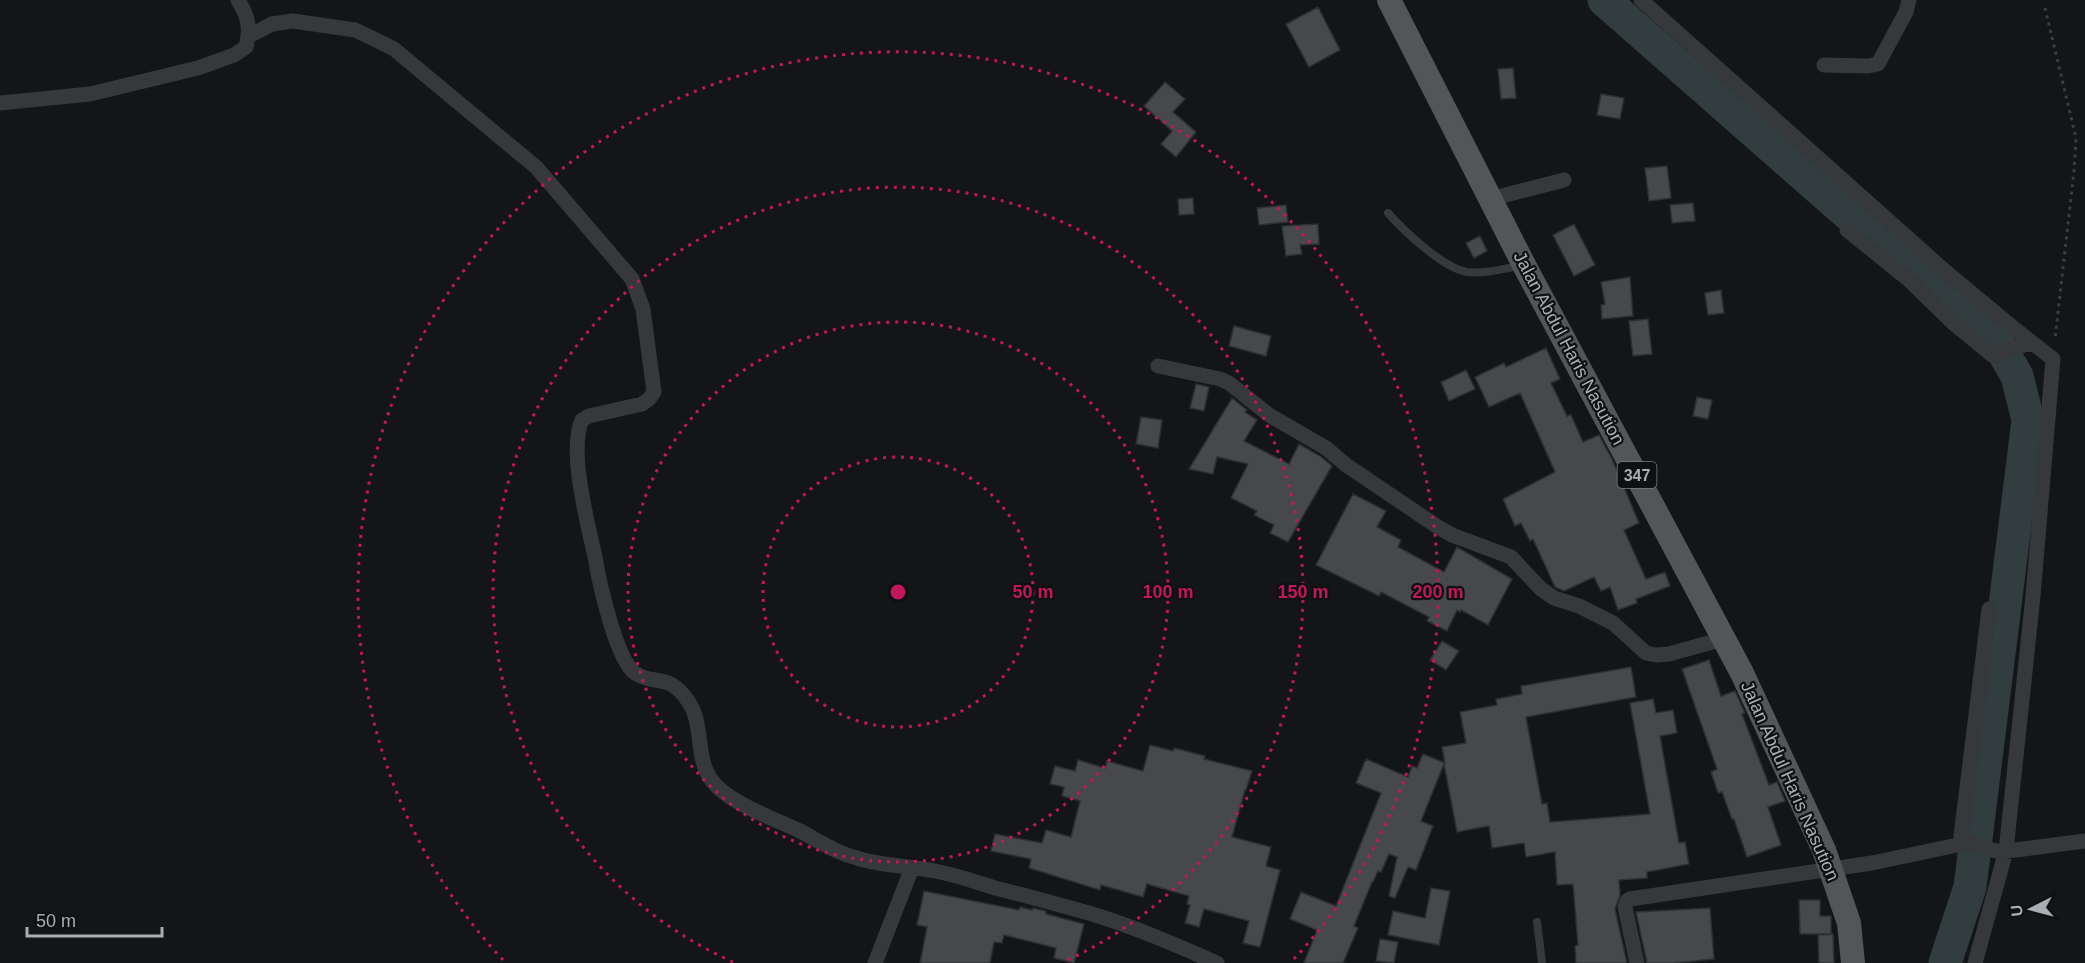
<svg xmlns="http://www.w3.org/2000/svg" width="2085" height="963" viewBox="0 0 2085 963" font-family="Arial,sans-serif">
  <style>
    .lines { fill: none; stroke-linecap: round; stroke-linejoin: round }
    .river { stroke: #313d3f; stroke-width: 33 }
    .building { fill: #46484b; stroke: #2e2f31; stroke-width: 1.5 }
    .path { stroke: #3c3f41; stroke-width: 3; stroke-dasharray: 3 4.5; stroke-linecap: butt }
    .lane { stroke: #36383a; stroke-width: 8 }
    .street { stroke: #36383a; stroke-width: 15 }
    .primary { stroke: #525659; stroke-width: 24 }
    .ring { fill: none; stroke: #c2185b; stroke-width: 3; stroke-dasharray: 3 6 }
    .labels { text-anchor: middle; stroke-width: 4.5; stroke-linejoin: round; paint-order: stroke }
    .shield { fill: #0f1011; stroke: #7a7f83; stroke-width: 1.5 }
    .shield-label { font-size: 16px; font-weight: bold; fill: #a8afb4 }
    .street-label { font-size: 18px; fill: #a8afb4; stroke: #0f1011 }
    .centre { fill: #c2185b; stroke: #0f1011; stroke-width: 3 }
    .ring-label { font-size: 18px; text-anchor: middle; font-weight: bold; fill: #c2185b; stroke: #0f1011; stroke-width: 4.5; stroke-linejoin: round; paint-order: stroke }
  </style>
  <rect width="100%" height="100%" fill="#141516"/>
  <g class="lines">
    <path class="river" d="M1604,0l237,208 153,128 23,40 11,44 -58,467 -25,76"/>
  </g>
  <path class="building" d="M1318,7l22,43 -31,17 -23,-43z
    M1513,68l3,30 -15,1 -3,-30z
    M1165,82l20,17 -12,13 23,20 -20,25 -15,-13 11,-13 -28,-25z
    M1601,94l23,4 -4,21 -23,-4z
    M1667,166l4,32 -22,3 -4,-33z
    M1193,198l1,16 -15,1 -1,-16z
    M1693,203l2,18 -23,2 -2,-18z
    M1286,205l2,17 -29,3 -2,-17z
    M1318,224l1,20 -19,1 2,9 -16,2 -4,-30z
    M1574,224l21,41 -21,11 -21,-41z
    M1480,236l7,15 -13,7 -8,-15z
    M1630,277l3,39 -31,3 -1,-14 4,-1 -4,-22z
    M1721,290l3,23 -16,2 -3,-22z
    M1648,319l4,35 -19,2 -4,-35z
    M1234,326l37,10 -5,20 -37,-10z
    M1546,348l14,31 -9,4 16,33 4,-1 12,27 16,-7 13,24 27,64 -15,7 22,49 19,-7 5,14 -34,13 1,4 -19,7 -8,-23 -9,4 -7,-14 -30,14 -9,-4 -22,-48 -3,2 -9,-18 -6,3 -12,-27 52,-27 -35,-79 -31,14 -14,-30 29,-14 2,4z
    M1466,370l9,19 -26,12 -8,-19z
    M1196,384l13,3 -5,24 -14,-3z
    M1697,397l15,3 -4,19 -15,-3z
    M1232,398l15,12 -2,2 12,8 -13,21 45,23 10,-20 21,12 12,10 -44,76 -18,-9 4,-8 -20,-10 3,-4 -26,-13 17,-34 -31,-7 -4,17 -24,-5z
    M1141,417l21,3 -4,28 -22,-4z
    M1353,494l33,17 -9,16 24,13 -3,7 46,25 13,-25 55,32 -24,46 -27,-15 -1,2 -3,-2 -10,21 -20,-10 2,-4 -48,-25 -2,4 -63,-31z
    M1442,641l17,10 -13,19 -16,-10z
    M1709,660l12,36 14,-5 10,22 -3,1 27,71 8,-3 8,19 -17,6 13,38 -34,12 -13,-38h-2l-10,-27 -4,1 -7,-21 6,-3 -35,-100z
    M1631,667l5,30 -110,20 16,87 5,-1 3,19 100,-8 -20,-111 23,-4 3,14 17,-3 4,23 -17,3 19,107 6,-1 4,22 -42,8v6l-28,2 1,15 -5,14 12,54h-51l-1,-17 3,-1 -5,-61 -16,1 -2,-33 -29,5 -2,-14 -32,5 -3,-22 -32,6 -13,-68 -23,57 12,5 -17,44 -8,-3 -13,31 -6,-2 8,-39 -8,-3 -8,18 -3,-1 -5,11h-1l-18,44 4,2 -15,35h-39l13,-33 -27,-11 11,-27 35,14 45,-113 -25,-10 10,-24 42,18 4,-11 5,2 6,-14 22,9 -3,-16 24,-4 -6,-31 37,-7 -1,-6 26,-5 -1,-8z
    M1150,745l23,6 1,-3 31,8 -1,3 48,12 -6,19h-1l-13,47 39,10 -5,19 14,4 -20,77 -17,-4 6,-22 -45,-12 -5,18 -14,-4 5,-18 -3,-1 2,-8 -42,-12 -4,13 -42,-12 -1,5 -71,-22 2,-9 -40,-8 4,-17 47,9 4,-13 25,7 9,-36 -18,-5 2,-9 -14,-3 5,-18 20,5 3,-11 27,8 2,-7 36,10z
    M1431,888l19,3 -11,54 -51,-10 5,-24 32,7z
    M924,891l95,19 1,-3 12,3 1,-2 13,3v3l38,10 -10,39 -20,-5 2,-10 -52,-13 -2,8 -8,-1 -4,21h-70l7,-36 -10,-2z
    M1799,900h21v16h11v18h-31z
    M1710,908l4,51 -40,4h-27l-11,-51z
    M1833,934l1,29h-15l-1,-28z
    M1380,939l18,3 -4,21 -18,-2z"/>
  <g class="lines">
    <path class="path" d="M2045,8l31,130 -2,33 -19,168"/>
    <path class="lane" d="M1388,213c16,18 55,55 79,59 18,2 35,-3 52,-6
      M1537,922l5,41"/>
    <path class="street" d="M1641,0l304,271 71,59 37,29 -20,237 -27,255 -31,112
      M249,36l23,-12 21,-3 62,9 19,9 20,10 142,118 96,112 11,30 11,83 -5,7 -7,5 -53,12 -7,4c-14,31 6,104 13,137 4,24 21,103 40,116 18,13 34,-1 53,28 16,23 7,53 22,77 15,24 65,41 90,53 21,11 36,22 60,28 24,7 51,7 75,12 21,4 41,11 60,17 33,8 65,17 97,26 43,13 84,31 125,49
      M1824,65l44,1 10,-2 28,-52 3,-12
      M0,103l90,-9 108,-26 36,-13 12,-8c5,-19 2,-31 -8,-47
      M1490,199l74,-19
      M1847,230l62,50 44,43 39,32 5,1 8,-6 27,-7
      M1158,366l62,13 9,4 40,32 57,33 20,17 92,62 14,8 59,22 30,32 13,9 25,8 34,17 33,30 10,2 13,-1 54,-15
      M1960,844l29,-235
      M875,963l37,-95
      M1637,963l-12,-56 2,-6 3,-2 242,-36 95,-20 33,9 85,-11"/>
    <path class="primary" d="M1389,0l135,265 218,408 82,177 25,73 4,40"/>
  </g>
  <g class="ring">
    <circle cx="898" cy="592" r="135"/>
    <circle cx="898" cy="592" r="270"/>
    <path d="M733 962A405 405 0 1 1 1063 962"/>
    <path d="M503 960A540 540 0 1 1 1293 960"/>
  </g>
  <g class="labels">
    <rect class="shield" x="1617.5" y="462" width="39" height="26" rx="4.5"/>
    <g class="shield-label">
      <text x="1637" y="481">347</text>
    </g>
    <g class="street-label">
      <text transform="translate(1569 348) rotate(62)" y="6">Jalan Abdul Haris Nasution</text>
      <text transform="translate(1790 781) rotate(66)" y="6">Jalan Abdul Haris Nasution</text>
    </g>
  </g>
  <circle cx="898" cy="592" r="9" class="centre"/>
  <g class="ring-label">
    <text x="1033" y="598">50 m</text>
    <text x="1168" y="598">100 m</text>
    <text x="1303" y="598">150 m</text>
    <text x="1438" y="598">200 m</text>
  </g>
  <g transform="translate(2031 909) rotate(264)" stroke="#0f1011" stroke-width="4.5" paint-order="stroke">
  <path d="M0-4.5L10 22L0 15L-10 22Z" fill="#a8afb4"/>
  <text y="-9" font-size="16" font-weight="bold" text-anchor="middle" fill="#a8afb4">U</text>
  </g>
  <path d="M27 927v9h135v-9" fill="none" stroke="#a8afb4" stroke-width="3"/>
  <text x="36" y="927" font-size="18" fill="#a8afb4" stroke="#0f1011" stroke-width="4.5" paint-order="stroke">50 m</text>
</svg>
